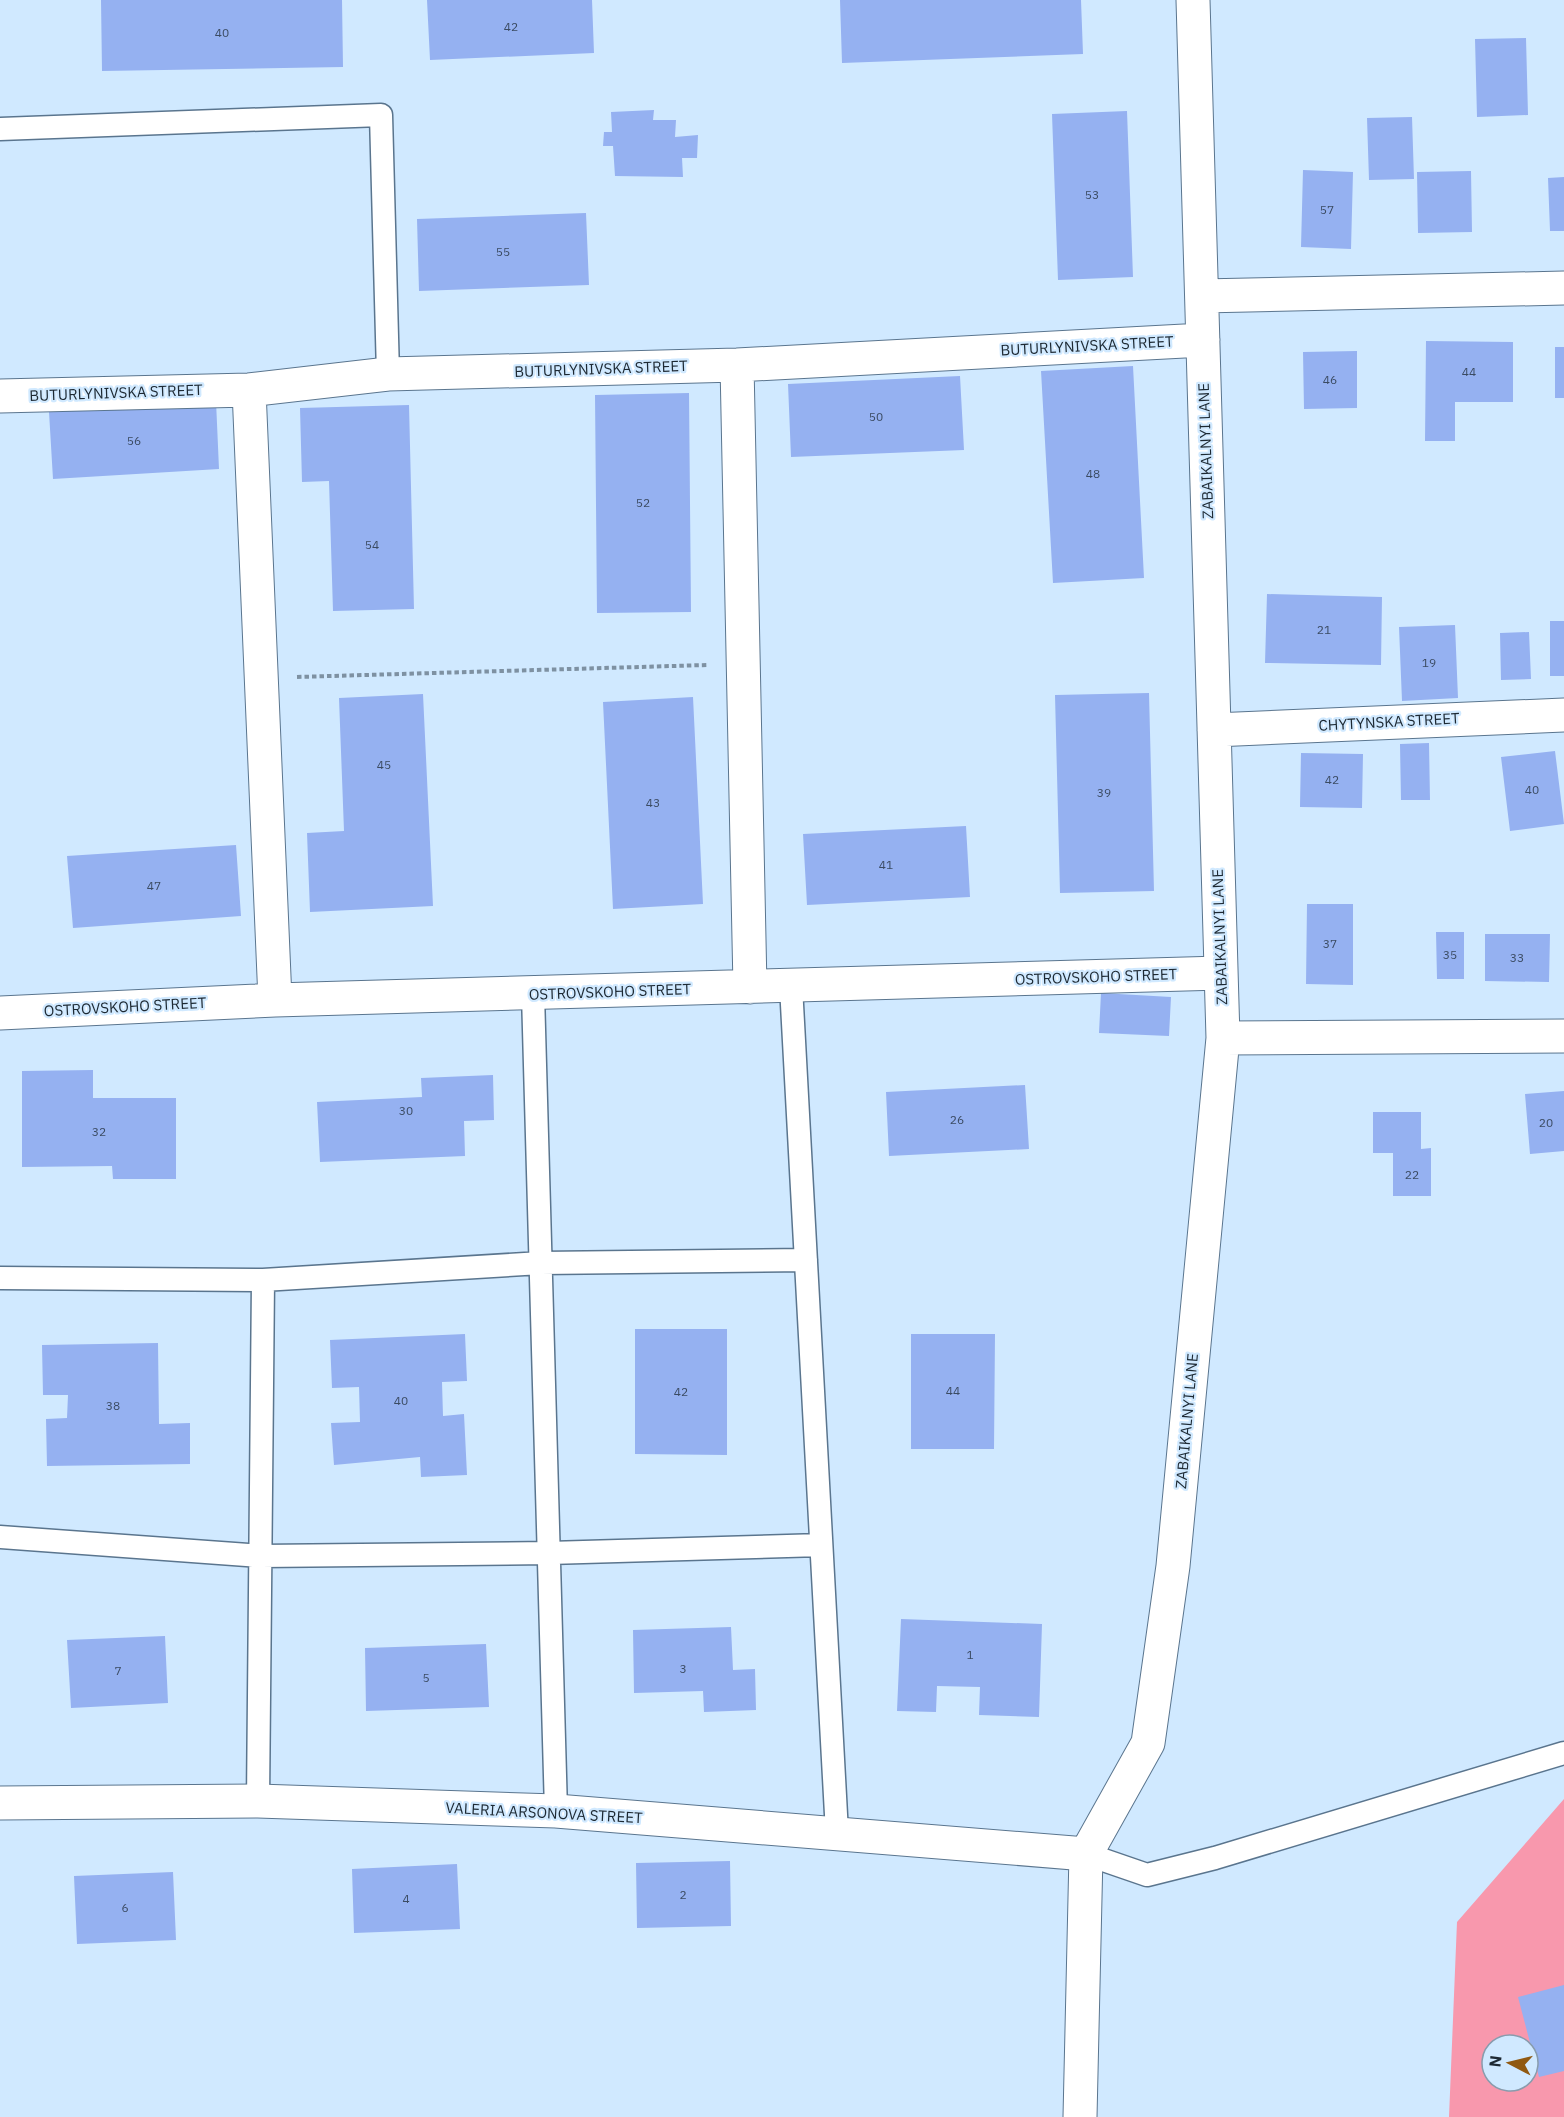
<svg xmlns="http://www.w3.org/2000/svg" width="1564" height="2117" viewBox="0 0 1564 2117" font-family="'IBM Plex Sans',sans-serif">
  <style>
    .green { fill: #f898ad; fill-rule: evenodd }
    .building { fill: #95b1f1 }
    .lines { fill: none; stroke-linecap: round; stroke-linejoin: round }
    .service-casing { stroke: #5a758e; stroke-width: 25 }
    .minor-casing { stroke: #5a758e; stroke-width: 35 }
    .path { stroke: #7e91a2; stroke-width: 4; stroke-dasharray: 4.5 3; stroke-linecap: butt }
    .service { stroke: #fff; stroke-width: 22 }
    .minor { stroke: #fff; stroke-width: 33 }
    .labels { text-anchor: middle; stroke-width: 4.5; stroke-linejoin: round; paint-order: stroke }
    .number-label { font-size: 12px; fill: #3b4b62 }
    .street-label { font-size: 15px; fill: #1d2933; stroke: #d0e9ff }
  </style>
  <rect width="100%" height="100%" fill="#d0e9ff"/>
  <path class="green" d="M1564,1799v318h-115l8,-195zM1492,2045h36v36h-36z"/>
  <path class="building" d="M101,0h241l1,67 -241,4z
    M427,0h165l2,53 -164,7z
    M840,0h241l2,54 -241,9z
    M1526,38l2,77 -51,2 -2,-78z
    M654,110l-1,10h23l-1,17 23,-2 -1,23h-15l1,19 -68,-1 -2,-30h-10l1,-14h8l-1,-20z
    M1127,111l6,166 -75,3 -6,-166z
    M1412,117l2,62 -45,1 -2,-62z
    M1303,170l50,2 -2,77 -50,-2z
    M1471,171l1,61 -54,1 -1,-61z
    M1564,177v54h-14l-2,-53z
    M586,213l3,72 -170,6 -2,-72z
    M1426,341l87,1v60h-58v39h-30z
    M1555,347h9v51h-9z
    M1357,351v57l-53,1 -1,-57z
    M1133,366l11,212 -91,5 -12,-212z
    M960,376l4,74 -173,7 -3,-73z
    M689,393l2,219 -94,1 -2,-218z
    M216,401l3,68 -166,10 -4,-67z
    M409,405l5,204 -81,2 -4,-130 -27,1 -2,-74z
    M1267,594l115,3 -1,68 -116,-2z
    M1550,621h14v55h-14z
    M1455,625l3,73 -56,3 -3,-74z
    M1529,632l2,47 -30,1 -1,-47z
    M1149,693l5,198 -94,2 -5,-198z
    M423,694l10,212 -123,6 -3,-79 37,-2 -5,-133z
    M693,697l10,207 -90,5 -10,-207z
    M1429,743l1,57h-29l-1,-56z
    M1555,751l9,73 -54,7 -9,-74z
    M1301,753l62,1 -1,54 -62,-1z
    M966,826l4,71 -163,8 -4,-71z
    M236,845l5,71 -168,12 -6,-72z
    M1307,904h46v81l-47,-1z
    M1436,932h28v47h-27z
    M1485,934h65l-1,48 -64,-1z
    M1101,993l70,4 -2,39 -70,-3z
    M93,1070v28h83v81h-63l-1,-13 -90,1v-96z
    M493,1075l1,45 -30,1 1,35 -145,6 -3,-60 105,-5 -1,-19z
    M1025,1085l4,64 -140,7 -3,-64z
    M1564,1091v60l-34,3 -5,-60z
    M1373,1112h48v37l10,-1v48h-38v-43h-20z
    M635,1329h92v126l-92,-1z
    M465,1334l2,47 -25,1 1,34 21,-2 3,61 -46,2 -1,-20 -86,8 -3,-42 29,-1 -1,-35 -27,1 -2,-48z
    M911,1334h84l-1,115h-83z
    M158,1343l1,81 31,-1v41l-143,2 -1,-47 21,-1 1,-23h-25l-1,-50z
    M901,1619l141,5 -3,93 -60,-2 1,-28 -43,-1 -1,26 -39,-1z
    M731,1627l2,43 22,-1 1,41 -52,2 -1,-21 -69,2 -1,-63z
    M165,1636l3,67 -97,5 -4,-68z
    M486,1644l3,63 -123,4 -1,-63z
    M730,1861l1,65 -94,2 -1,-65z
    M457,1864l3,65 -106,4 -2,-64z
    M173,1872l3,68 -99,4 -3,-68z
    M1564,1985v86l-25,6 -21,-80z"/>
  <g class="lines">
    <defs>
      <path id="service" d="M0,129l381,-14 7,259
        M791,986l46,847
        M533,994l23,817
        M0,1278l263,2 278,-17 265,-3
        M0,1537l261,19 288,-3 272,-8
        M258,1801l5,-521
        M1086,1854l61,21 68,-17 349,-105"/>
      <path id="minor" d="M1202,296l362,-8
        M737,365l13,622
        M249,390l26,610
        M0,396l249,-6 139,-16 349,-9 466,-25
        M1214,730l350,-15
        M0,1013l275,-13 946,-27
        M1223,1038l341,-2
        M0,1803l258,-2 298,10 530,43
        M1080,2117l6,-263 62,-111 25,-177 50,-528 -30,-1038"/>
    </defs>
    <use href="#service" class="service-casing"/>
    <use href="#minor" class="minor-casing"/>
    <path class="path" d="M297,677l410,-12"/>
    <use href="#service" class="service"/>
    <use href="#minor" class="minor"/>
  </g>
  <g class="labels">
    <g class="number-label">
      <text x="511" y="31">42</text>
      <text x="222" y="37">40</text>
      <text x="1092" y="199">53</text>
      <text x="1327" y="214">57</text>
      <text x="503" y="256">55</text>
      <text x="1469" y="376">44</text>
      <text x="1330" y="384">46</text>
      <text x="876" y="421">50</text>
      <text x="134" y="445">56</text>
      <text x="1093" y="478">48</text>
      <text x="643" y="507">52</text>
      <text x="372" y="549">54</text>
      <text x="1324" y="634">21</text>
      <text x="1429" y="667">19</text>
      <text x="384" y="769">45</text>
      <text x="1332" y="784">42</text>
      <text x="1532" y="794">40</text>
      <text x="1104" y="797">39</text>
      <text x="653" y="807">43</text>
      <text x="886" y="869">41</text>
      <text x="154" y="890">47</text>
      <text x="1330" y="948">37</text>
      <text x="1450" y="959">35</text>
      <text x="1517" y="962">33</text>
      <text x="406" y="1115">30</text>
      <text x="957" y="1124">26</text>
      <text x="1546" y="1127">20</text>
      <text x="99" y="1136">32</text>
      <text x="1412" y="1179">22</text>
      <text x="953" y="1395">44</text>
      <text x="681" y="1396">42</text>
      <text x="401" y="1405">40</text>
      <text x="113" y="1410">38</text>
      <text x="970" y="1659">1</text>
      <text x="683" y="1673">3</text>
      <text x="118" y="1675">7</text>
      <text x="426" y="1682">5</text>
      <text x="683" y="1899">2</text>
      <text x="406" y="1903">4</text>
      <text x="125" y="1912">6</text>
    </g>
    <g class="street-label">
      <text transform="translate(1087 346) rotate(-3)" y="5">BUTURLYNIVSKA STREET</text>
      <text transform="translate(601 369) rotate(-2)" y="5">BUTURLYNIVSKA STREET</text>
      <text transform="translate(116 393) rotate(-2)" y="5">BUTURLYNIVSKA STREET</text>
      <text transform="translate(1206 451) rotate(-92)" y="5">ZABAIKALNYI LANE</text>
      <text transform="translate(1389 722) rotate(-3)" y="5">CHYTYNSKA STREET</text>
      <text transform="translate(1220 937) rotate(-92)" y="5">ZABAIKALNYI LANE</text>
      <text transform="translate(1096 977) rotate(-2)" y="5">OSTROVSKOHO STREET</text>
      <text transform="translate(610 992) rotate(-2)" y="5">OSTROVSKOHO STREET</text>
      <text transform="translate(125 1007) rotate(-3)" y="5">OSTROVSKOHO STREET</text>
      <text transform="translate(1187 1421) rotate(-85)" y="5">ZABAIKALNYI LANE</text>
      <text transform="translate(544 1813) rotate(3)" y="5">VALERIA ARSONOVA STREET</text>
    </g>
  </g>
  <g transform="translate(1510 2063) rotate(277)"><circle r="28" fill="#d0e9ff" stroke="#889cad" stroke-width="1.5"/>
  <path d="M0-4.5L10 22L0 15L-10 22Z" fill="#905911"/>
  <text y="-9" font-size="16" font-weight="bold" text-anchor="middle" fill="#1d2933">N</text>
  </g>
</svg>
